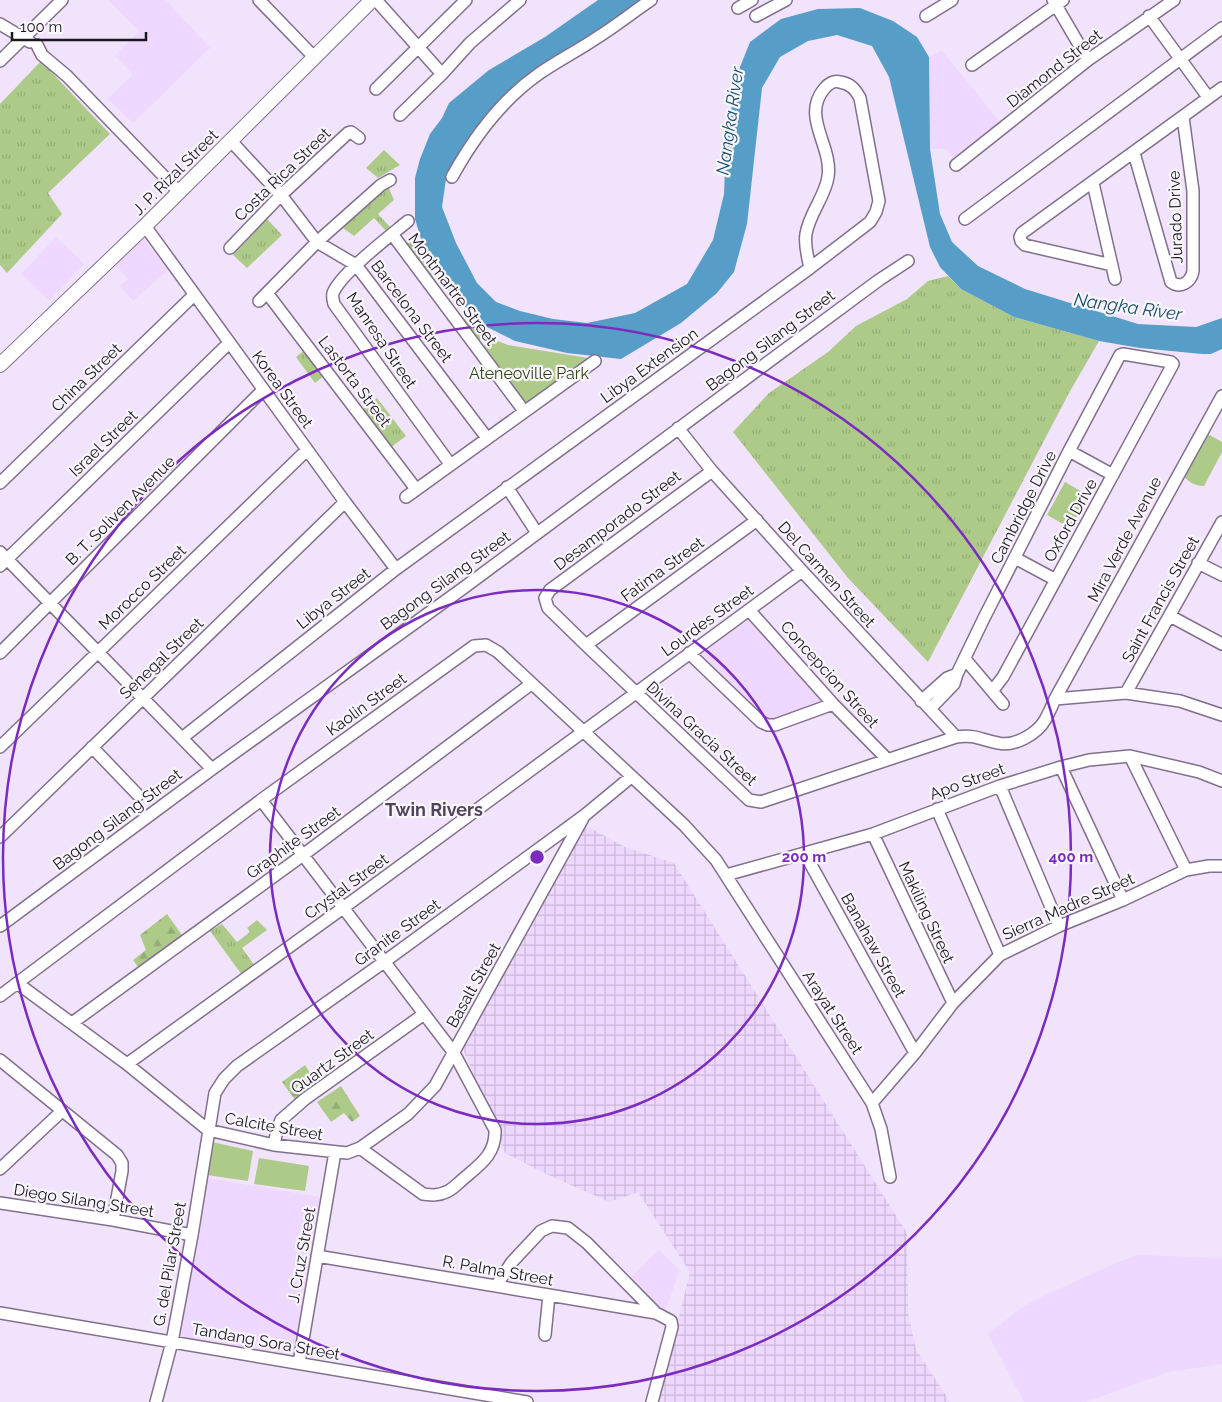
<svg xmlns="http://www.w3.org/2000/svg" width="1222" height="1402" viewBox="0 0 1222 1402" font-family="Raleway,sans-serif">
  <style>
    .built { fill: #eed8ff }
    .industrial { fill: url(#industrial-grid) }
    .grass { fill: url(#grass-tufts) }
    .forest { fill: url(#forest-firs) }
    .green { fill: #adca89 }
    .water { fill: #569ec8 }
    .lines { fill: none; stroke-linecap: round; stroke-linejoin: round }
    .minor-casing { stroke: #81708c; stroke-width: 14 }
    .major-casing { stroke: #81708c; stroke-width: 16 }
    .minor { stroke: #fff; stroke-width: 11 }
    .major { stroke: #fff; stroke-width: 14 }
    .ring { fill: none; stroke: #7b2cbf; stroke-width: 2.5 }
    .labels { text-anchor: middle; stroke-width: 4.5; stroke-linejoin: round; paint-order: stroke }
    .street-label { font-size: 16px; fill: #1c1621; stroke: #f8f5fb }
    .park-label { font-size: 16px; fill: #324414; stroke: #f8f5fb }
    .water-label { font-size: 18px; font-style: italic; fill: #164f6c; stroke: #f8f5fb }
    .neighbourhood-label { font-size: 18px; font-weight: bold; fill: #52435d; stroke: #f8f5fb }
    .centre { fill: #7b2cbf; stroke: #f8f5fb; stroke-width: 2.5 }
    .ring-label { font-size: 15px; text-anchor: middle; font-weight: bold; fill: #7b2cbf; stroke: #f8f5fb; stroke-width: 4.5; stroke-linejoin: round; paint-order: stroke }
  </style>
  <defs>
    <pattern id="industrial-grid" width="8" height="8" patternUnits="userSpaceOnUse" patternTransform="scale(1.25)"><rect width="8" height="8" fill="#eed8ff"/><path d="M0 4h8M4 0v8" fill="none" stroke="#ccb9da"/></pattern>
    <pattern id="grass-tufts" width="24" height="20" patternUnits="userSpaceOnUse" patternTransform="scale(1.25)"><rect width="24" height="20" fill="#adca89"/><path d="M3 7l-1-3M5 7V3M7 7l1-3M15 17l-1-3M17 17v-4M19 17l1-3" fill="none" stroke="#94ad76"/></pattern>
    <pattern id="forest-firs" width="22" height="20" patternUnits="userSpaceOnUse" patternTransform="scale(1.25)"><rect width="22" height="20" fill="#adca89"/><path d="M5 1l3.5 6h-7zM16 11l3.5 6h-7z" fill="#94ad76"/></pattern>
  </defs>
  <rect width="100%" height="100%" fill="#f1e3fc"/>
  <path class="built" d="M108,0h58l44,48 -77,75 -25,-24 25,-25 -18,-18 24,-25z
    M942,51l58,71 -47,36 -6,-9h-17l-1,-92z
    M140,235l28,35 -35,31 -13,-15 8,-7 -16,-18z
    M56,237l28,27 -35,37 -28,-27z
    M750,616l79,85 -64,24 -70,-69z
    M208,1178l112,19 -25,162 -118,-22z
    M659,1250l21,20 -15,41 -34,-34z
    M1139,1255l83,3v106l-53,8 -83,30h-62l-36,-68 33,-26 23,-12 74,-34z"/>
  <path class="industrial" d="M583,824l42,23 49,16 233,370 1,80 8,36 34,53h-292l32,-130 -52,-80 -29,10 -63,-28 -41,-21 -42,-104 6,-25z"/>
  <path class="grass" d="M41,61l69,73 -62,59 14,21 -55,59 -7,-8v-161z
    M384,150l16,15 -22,13 -12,-10z
    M388,186l6,14 -16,14 12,13 -4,4 -12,-13 -20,18 -14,-10z
    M267,219l15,16 -35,33 -14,-13z
    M412,238c17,35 41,74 71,99l-6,5 -71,-99z
    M948,276l13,13 53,28 85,24 -30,52 -141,269 -80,-84 -115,-146 36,-39 59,-41 28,-26 51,-27 21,-18z
    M306,349l19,26 -10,8 -19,-26z
    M377,398l29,38 -16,12 -28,-38z
    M257,920l10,10 -25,18 13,18 -13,9 -32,-44 12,-7 15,18 13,-10 -3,-4z"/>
  <path class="forest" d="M167,914l15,21 -44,32 -5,-7 13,-10 -6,-15z
    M305,1065l13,21 -23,14 -13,-18z
    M341,1086l19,30 -8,6 -8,-9 -13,9 -14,-20z"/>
  <path class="green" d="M492,339l16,6 86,14 -70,46 -43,-57z
    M1206,433l16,9v10l-18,34c-9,0 -16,-4 -21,-11z
    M1065,482l24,14 -19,32 -23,-13z
    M212,1142l41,9 -5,30 -41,-6z
    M259,1158l50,8 -4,25 -51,-7z"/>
  <path class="water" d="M598,0h53l-127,82 -68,76 -10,21 -4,28 14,36 21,40 19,19 24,9 33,8 34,4 48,-10 52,-29 26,-44 11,-46 2,-48 10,-69 14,-35 31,-23 37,-10 42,-1 33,13 24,16 12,20 1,92 10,65 12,28 26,24 47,23 113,35 58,3 26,-9v31l-11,5h-9l-62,-6 -41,-7 -85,-24 -53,-28 -21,-22 -10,-20 -41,-170 -17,-31 -35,-11 -29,6 -28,16 -18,31 -15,136 -13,48 -17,21 -36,30 -60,36 -54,-6 -52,-12 -30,-15 -37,-36 -23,-38 -10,-33v-41l5,-19 10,-25 12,-16 7,-15 40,-33 56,-33z"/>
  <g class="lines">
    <defs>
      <path id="minor" d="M259,0l55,57
        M376,0l66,74
        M1053,0l35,60
        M738,8l14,-8
        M756,16l30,-16
        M926,16l26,-16
        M1149,16l59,81
        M0,24l30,18
        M37,45l5,10 25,21 112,116
        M0,61l62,-61
        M972,65l91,-65
        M376,89l90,-89
        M400,115l42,-41 28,-31 50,-43
        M231,141l50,54 36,47 39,23 131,173
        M1134,153l37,129c10,7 20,0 22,-11v-80l-10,-74
        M956,165l132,-105 86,-60
        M452,177c22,-40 49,-77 88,-104 19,-13 39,-23 58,-36 18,-11 35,-25 53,-37
        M1093,183l22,96
        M965,219l257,-191
        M408,221c-18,15 -67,52 -75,72 -1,4 0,7 1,11l116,160
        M145,226l200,276 51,67
        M392,234l132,177
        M230,248l51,-53 67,-62 3,-1 8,6
        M1112,265l-87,-20 -4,-4 -1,-4 2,-4 200,-145
        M267,293l149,196
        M259,301l58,-59 64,-57 9,-5
        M678,428l34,43 90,100 154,166
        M1069,451l44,24
        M712,471l-162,119 -5,8 3,10 38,37 163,155 12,2 195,-65c19,-3 25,3 42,6 16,4 39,-9 47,-23 4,-7 7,-14 10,-21l71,-6 54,8 42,14
        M0,483l194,-188
        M507,487l30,46
        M406,497l189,-136
        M0,552l212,217
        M1015,558l41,22
        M1198,563l24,12
        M0,566l229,-223
        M749,610l84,94 54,55
        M1170,616l52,28
        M586,645l171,-125
        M0,653l263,-263
        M689,653l72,69 7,3h7l58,-21
        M965,659l38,45
        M1126,693l96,-171
        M1055,699l167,-303
        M921,701l26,-23 10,-4
        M930,709l24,-25 3,-10 27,-56 85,-167 51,-96 3,-1 48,8 2,2 -170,313 -10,13
        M182,738l214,-169 414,-301 60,-46 6,-10 3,-11 -19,-103c-5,-9 -9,-14 -20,-16 -6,-2 -12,2 -16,7 -23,28 9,57 4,88 -3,20 -19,37 -22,57 -2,11 2,24 4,34
        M0,747l307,-297
        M92,747l46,48
        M1130,756l56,114
        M1061,767l62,133
        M1000,786l59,140
        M261,800l193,253 41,77c1,25 -16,35 -33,50 -5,4 -10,10 -16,12 -8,4 -14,3 -23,2l-63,-46
        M937,809l63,146
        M873,834l80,169
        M0,837l345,-335
        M805,854l110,199
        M726,875l147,-41 127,-48 61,-19 28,-7 41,-4 69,16 23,9
        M0,926l212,-157 250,-180 417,-309 29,-19
        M17,983l110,81 81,66 66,15 73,8 13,-5 48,-34 27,-28 148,-268
        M0,996l261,-196 213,-154 12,-1 12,7 186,173 32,35 156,243 9,26 9,48
        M72,1023l231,-168 228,-171
        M0,1060l117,95 5,8v8l-9,49
        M127,1064l216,-156 459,-337
        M872,1103l43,-50 38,-50 47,-48 59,-29 64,-26 63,-30 23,-4h13
        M274,1145l3,-15 4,-10 24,-21 119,-85
        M0,1169l62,-58
        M0,1203l113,17 79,15
        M317,1256l339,57 15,8 1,6 -20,75
        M496,1286l16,-24 29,-31 11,-5 16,2 19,15 69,70
        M0,1313l527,89
        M545,1335l4,-40
        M299,1363l36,-211
        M156,1402l16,-60 20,-107 23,-142 9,-14 13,-13 147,-104 201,-147 46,-38"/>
      <path id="major" d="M0,365l145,-139 227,-226"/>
    </defs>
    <use href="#minor" class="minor-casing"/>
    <use href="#major" class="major-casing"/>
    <use href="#minor" class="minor"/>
    <use href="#major" class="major"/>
  </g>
  <g class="ring">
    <circle cx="537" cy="857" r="267"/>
    <circle cx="537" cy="857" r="534"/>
  </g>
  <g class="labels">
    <g class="street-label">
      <text transform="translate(1054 68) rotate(-38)" y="6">Diamond Street</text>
      <text transform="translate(175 172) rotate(-45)" y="6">J. P. Rizal Street</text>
      <text transform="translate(282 174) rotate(-44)" y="6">Costa Rica Street</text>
      <text transform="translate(1175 217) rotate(-92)" y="6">Jurado Drive</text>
      <text transform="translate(453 289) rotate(53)" y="6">Montmartre Street</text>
      <text transform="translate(412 311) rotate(53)" y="6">Barcelona Street</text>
      <text transform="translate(382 340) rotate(56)" y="6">Manresa Street</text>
      <text transform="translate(770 340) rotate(-37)" y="6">Bagong Silang Street</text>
      <text transform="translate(649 365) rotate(-36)" y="6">Libya Extension</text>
      <text transform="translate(86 377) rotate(-44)" y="6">China Street</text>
      <text transform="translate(355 381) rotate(53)" y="6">Lastorta Street</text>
      <text transform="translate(283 389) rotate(54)" y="6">Korea Street</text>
      <text transform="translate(103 443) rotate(-44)" y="6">Israel Street</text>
      <text transform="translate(1023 507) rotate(-63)" y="6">Cambridge Drive</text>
      <text transform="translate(120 510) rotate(-45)" y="6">B. T. Soliven Avenue</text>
      <text transform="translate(617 520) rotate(-37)" y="6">Desamporado Street</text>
      <text transform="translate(1070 520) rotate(-61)" y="6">Oxford Drive</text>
      <text transform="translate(1124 539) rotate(-62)" y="6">Mira Verde Avenue</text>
      <text transform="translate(662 569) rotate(-36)" y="6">Fatima Street</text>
      <text transform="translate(827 574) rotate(48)" y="6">Del Carmen Street</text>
      <text transform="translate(445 580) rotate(-36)" y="6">Bagong Silang Street</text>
      <text transform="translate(142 587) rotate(-44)" y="6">Morocco Street</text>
      <text transform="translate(333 598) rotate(-38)" y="6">Libya Street</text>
      <text transform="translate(1160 599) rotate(-61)" y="6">Saint Francis Street</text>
      <text transform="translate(707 620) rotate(-36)" y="6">Lourdes Street</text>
      <text transform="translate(161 658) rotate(-44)" y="6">Senegal Street</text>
      <text transform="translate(830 674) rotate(48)" y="6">Concepcion Street</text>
      <text transform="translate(366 704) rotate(-36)" y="6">Kaolin Street</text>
      <text transform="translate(702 733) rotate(43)" y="6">Divina Gracia Street</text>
      <text transform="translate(967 781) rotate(-20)" y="6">Apo Street</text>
      <text transform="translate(117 819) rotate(-37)" y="6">Bagong Silang Street</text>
      <text transform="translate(293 842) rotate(-36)" y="6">Graphite Street</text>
      <text transform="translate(346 886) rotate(-36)" y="6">Crystal Street</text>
      <text transform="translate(1068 906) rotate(-24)" y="6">Sierra Madre Street</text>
      <text transform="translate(927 912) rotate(65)" y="6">Makiling Street</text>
      <text transform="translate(397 932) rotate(-36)" y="6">Granite Street</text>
      <text transform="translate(874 945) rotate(61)" y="6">Banahaw Street</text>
      <text transform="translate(473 985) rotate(-61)" y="6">Basalt Street</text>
      <text transform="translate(833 1012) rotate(57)" y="6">Arayat Street</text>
      <text transform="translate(332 1061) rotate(-36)" y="6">Quartz Street</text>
      <text transform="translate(274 1126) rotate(10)" y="6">Calcite Street</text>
      <text transform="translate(84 1200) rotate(9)" y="6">Diego Silang Street</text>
      <text transform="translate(301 1255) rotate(-80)" y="6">J. Cruz Street</text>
      <text transform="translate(169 1264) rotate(-80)" y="6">G. del Pilar Street</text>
      <text transform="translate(498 1270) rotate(10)" y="6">R. Palma Street</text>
      <text transform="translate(266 1341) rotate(10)" y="6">Tandang Sora Street</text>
    </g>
    <g class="park-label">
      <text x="529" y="379">Ateneoville Park</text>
    </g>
    <g class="water-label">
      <text transform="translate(730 121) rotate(-82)" y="6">Nangka River</text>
      <text transform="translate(1128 307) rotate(8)" y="6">Nangka River</text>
    </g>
    <g class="neighbourhood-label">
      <text x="434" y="816">Twin Rivers</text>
    </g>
  </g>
  <circle cx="537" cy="857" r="8" class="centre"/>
  <g class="ring-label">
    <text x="804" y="862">200 m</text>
    <text x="1071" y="862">400 m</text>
  </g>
  <path d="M12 32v8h134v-8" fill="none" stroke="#1c1621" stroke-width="2.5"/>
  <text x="20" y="32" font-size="15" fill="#1c1621" stroke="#f8f5fb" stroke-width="4" paint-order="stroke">100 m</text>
</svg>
